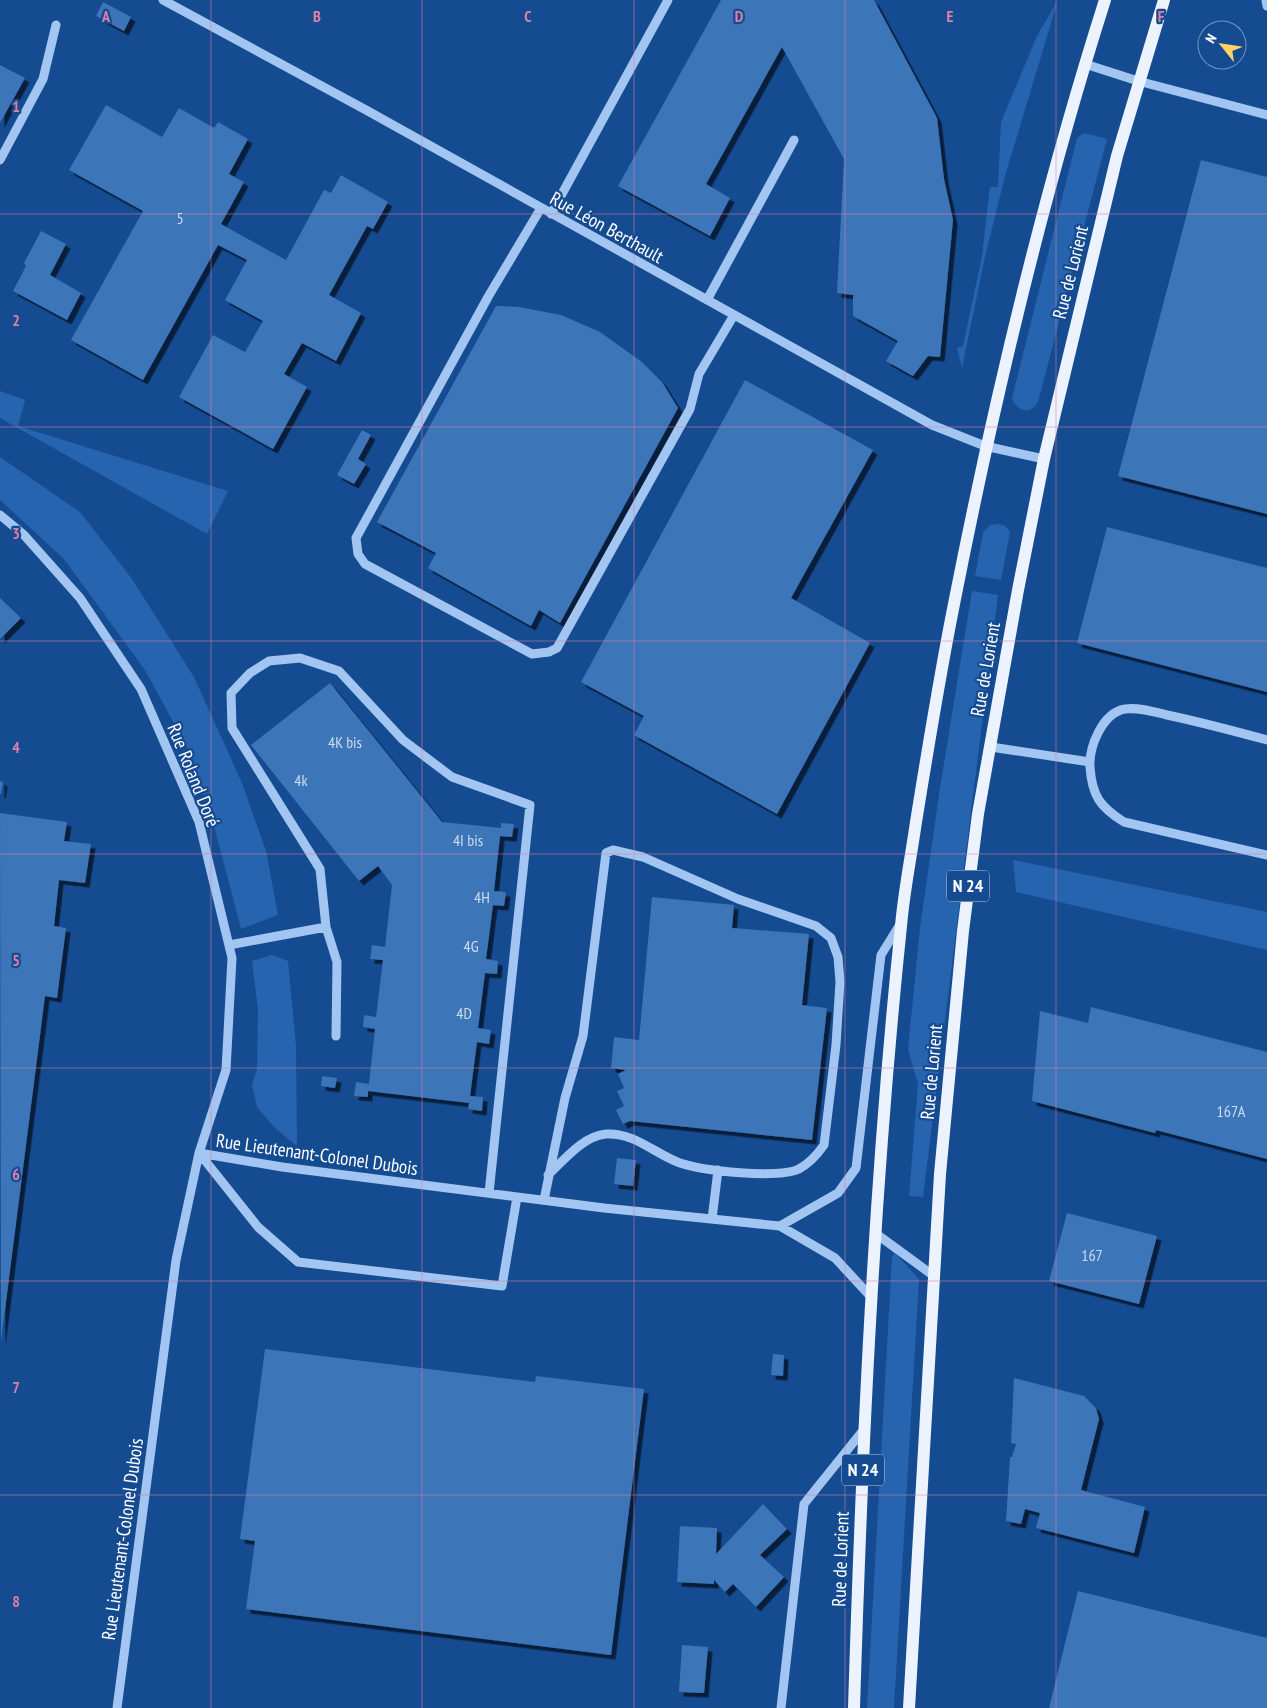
<svg xmlns="http://www.w3.org/2000/svg" width="1267" height="1708" viewBox="0 0 1267 1708" font-family="'PT Sans Narrow',sans-serif">
  <style>
    .green { fill: #2764b0 }
    .building { fill: #3d74b9; filter: url(#shadow) }
    .lines { fill: none; stroke-linecap: round; stroke-linejoin: round }
    .minor { stroke: #a2c5f1; stroke-width: 9 }
    .major { stroke: #ecf3ff; stroke-width: 12 }
    .grid { fill: none; stroke: #dd80a5; stroke-width: 1; stroke-opacity: 0.55 }
    .labels { text-anchor: middle; stroke-width: 4.5; stroke-linejoin: round; paint-order: stroke }
    .number-label { font-size: 16px; fill: #cedcee }
    .shield { fill: #154b91; stroke: #b9c9de; stroke-width: 1 }
    .shield-label { font-size: 18px; font-weight: bold; fill: #fff }
    .street-label { font-size: 19px; fill: #fff; stroke: #154b91 }
    .grid-label { font-size: 16px; text-anchor: middle; font-weight: bold; fill: #dd80a5; stroke: #154b91; stroke-width: 4.5; stroke-linejoin: round; paint-order: stroke }
  </style>
  <defs>
    <filter id="shadow"><feDropShadow dx="4.5" dy="4.5" stdDeviation="0" flood-color="#0009"/></filter>
  </defs>
  <rect width="100%" height="100%" fill="#154b91"/>
  <path class="green" d="M1058,0l-53,176 -20,81 -23,111 -5,-20 6,-2 19,-90 8,-69h8l3,-65 36,-86z
    M1084,133l23,6 -69,263c-8,14 -21,9 -26,-4l65,-260z
    M0,391l25,9 -7,26 210,65 -21,43 -207,-116z
    M0,457l80,55 52,67 62,98 48,106 24,68 12,64 -37,14 -28,-107 -25,-73 -43,-79 -81,-111 -64,-59z
    M998,524l7,2 5,6 -9,48 -26,-4 8,-43 7,-8z
    M972,591l26,4 -75,602 -14,-1 9,-112 -10,-35 12,-121 20,-140z
    M1013,860l254,52v38l-251,-58z
    M272,955l16,6 8,85 1,100 -22,-18 -18,-21 -5,-22 5,-16 1,-60 -6,-48z
    M895,1253l24,26 -25,429h-27l25,-452z"/>
  <path class="building" d="M721,0h153l63,118 7,61 9,41 -13,137 -12,-1 -15,20 -27,-15 12,-20 -45,-25v-21l-16,-2 7,-134 -62,-112 -76,137 24,14 -20,38 -92,-50z
    M103,2l28,15 -7,14 -28,-15z
    M0,65l25,13 -25,45z
    M106,105l56,32 17,-29 35,20 4,-6 30,17 -19,35 15,8 -23,42 65,36 38,-70 7,3 10,-18 47,27 -15,27 -6,-3 -38,69 32,18 -25,48 -34,-18 -18,31 23,13 -34,62 -94,-52 34,-62 32,17 18,-31 -38,-21 22,-40 -29,-15 -75,135 -72,-40 72,-129 -74,-41z
    M1201,160l66,17v337l-149,-38z
    M41,231l25,13 -16,31 31,18 -14,27 -54,-29 13,-25 -2,-3z
    M496,306l23,1 42,8 39,17 42,30 20,20 16,26 -118,215 -21,-13 -8,16 -103,-58 8,-15 -59,-31z
    M745,380l128,70 -82,148 79,45 -93,171 -143,-79 10,-19 -63,-34z
    M362,430l9,5 -13,24 8,5 -12,20 -17,-9z
    M1107,527l160,41v124l-190,-49z
    M0,598l21,20 -21,21z
    M330,683l112,139 59,6v-5l13,1 -2,13 -12,-1 -6,55 12,1 -2,14 -11,-1 -7,54 12,2 -1,13 -12,-1 -7,55 13,2 -2,14 -12,-2 -7,54 13,1 -1,14 -14,-2 1,-6 -101,-12v6l-14,-1 2,-14 13,2 6,-55 -12,-2 1,-12 12,2 7,-57 -13,-1 2,-14 13,2 7,-62 -14,-19 -19,15 -108,-136z
    M0,781l3,1 -2,12h-1z
    M0,813l67,9 -3,19 27,3 -6,39 -26,-3 -5,46 12,2 -9,70 -12,-2 -44,345z
    M652,897l82,8 -2,23 77,6 -7,71 25,3 -15,132 -182,-19 -7,3 -7,-14 8,-4 -7,-15 7,-3 -6,-14 8,-4 -15,-2 3,-31 25,3z
    M1091,1007l176,45v107l-111,-29 -1,3 -123,-32 8,-90 48,12z
    M322,1076l15,2 -2,10 -14,-2z
    M617,1158l19,2 -3,26 -19,-2z
    M1067,1213l90,23 -18,68 -90,-23z
    M265,1349l270,33 1,-6 108,13 -33,266 -365,-46 9,-68 -15,-2z
    M773,1354l11,1 -1,21 -12,-1z
    M1014,1378l70,18 12,12 3,11 -18,71 64,17 -11,46 -98,-25 4,-15 -15,-4 -4,15 -15,-3 4,-64h2l4,-13 -5,-1z
    M763,1504l24,25 -27,26 24,22 -28,30 -23,-23 -8,8 -11,-12v4l-37,-2 3,-56 37,2 -1,26z
    M1078,1591l189,47v70h-218z
    M682,1645l26,2 -4,46 -25,-1z"/>
  <g class="lines">
    <path class="minor" d="M163,0l203,110 566,315 53,21 59,13
      M1266,0l1,6
      M1085,64l53,17 129,34
      M0,160l43,-81 13,-54
      M541,208l-53,89 -132,241 2,16 7,10 167,90 17,-2 8,-4 133,-239 9,-35 35,-59
      M551,214l117,-214
      M707,300l87,-160
      M0,515l24,20 56,63 61,91 58,133 33,136 -6,112 -27,83 -23,107 -59,448
      M1267,740c-33,-9 -67,-18 -100,-25 -13,-3 -28,-8 -42,-6 -23,4 -36,38 -35,58 2,29 10,40 34,55l143,33
      M991,747l99,15
      M326,927l-6,-58 -88,-141 -1,-35 19,-20 19,-12 31,-3 39,13 64,69 49,37 78,28 -41,388
      M229,945l97,-18 11,35 -1,74
      M199,1153l83,14 322,41 176,18 55,32 36,39
      M199,1153l59,74 40,35 204,24 15,-89
      M544,1200l21,-102 18,-62 23,-183 7,-3 30,7 95,42 78,27 15,12 7,19 2,25 -4,63 -12,100c-7,10 -14,18 -25,24 -22,10 -95,2 -119,-6 -25,-9 -46,-31 -74,-29 -23,2 -42,26 -58,41
      M712,1219l6,-49
      M780,1226l58,-33 18,-25 25,-213 18,-29
      M875,1233l59,43
      M781,1708l23,-204 61,-76"/>
    <path class="major" d="M854,1708c8,-261 20,-523 47,-782 3,-35 10,-69 15,-104 12,-74 24,-149 39,-223 40,-203 87,-401 150,-599
      M909,1708l31,-534 23,-243 15,-117 40,-224 26,-131 73,-303 47,-156"/>
  </g>
  <path class="grid" d="M211,0v1708M422,0v1708M634,0v1708M845,0v1708M1056,0v1708M0,214h1267M0,427h1267M0,641h1267M0,854h1267M0,1068h1267M0,1281h1267M0,1495h1267"/>
  <g class="labels">
    <g class="number-label">
      <text x="180" y="224">5</text>
      <text x="345" y="748">4K bis</text>
      <text x="301" y="786">4k</text>
      <text x="468" y="846">4I bis</text>
      <text x="482" y="903">4H</text>
      <text x="471" y="952">4G</text>
      <text x="464" y="1019">4D</text>
      <text x="1231" y="1117">167A</text>
      <text x="1092" y="1261">167</text>
    </g>
    <g class="shield">
      <rect x="947" y="870.5" width="42" height="31" rx="4"/>
      <rect x="842" y="1454.5" width="42" height="31" rx="4"/>
    </g>
    <g class="shield-label">
      <text x="968" y="892">N 24</text>
      <text x="863" y="1476">N 24</text>
    </g>
    <g class="street-label">
      <text transform="translate(607 227) rotate(29)" y="7">Rue Léon Berthault</text>
      <text transform="translate(1070 272) rotate(-76)" y="7">Rue de Lorient</text>
      <text transform="translate(985 669) rotate(-80)" y="7">Rue de Lorient</text>
      <text transform="translate(194 775) rotate(68)" y="7">Rue Roland Doré</text>
      <text transform="translate(931 1072) rotate(-85)" y="7">Rue de Lorient</text>
      <text transform="translate(317 1154) rotate(8)" y="7">Rue Lieutenant-Colonel Dubois</text>
      <text transform="translate(122 1539) rotate(-82)" y="7">Rue Lieutenant-Colonel Dubois</text>
      <text transform="translate(840 1559) rotate(-88)" y="7">Rue de Lorient</text>
    </g>
  </g>
  <g class="grid-label">
    <text x="106" y="22">A</text>
    <text x="317" y="22">B</text>
    <text x="528" y="22">C</text>
    <text x="739" y="22">D</text>
    <text x="950" y="22">E</text>
    <text x="1161" y="22">F</text>
    <text x="16" y="112">1</text>
    <text x="16" y="326">2</text>
    <text x="16" y="539">3</text>
    <text x="16" y="753">4</text>
    <text x="16" y="966">5</text>
    <text x="16" y="1180">6</text>
    <text x="16" y="1393">7</text>
    <text x="16" y="1607">8</text>
  </g>
  <g transform="translate(1222 45) rotate(300)"><circle r="24" fill="#154b91" stroke="#7393bd"/>
  <path d="M0-4L9 19L0 12L-9 19Z" fill="#ffd262"/>
  <text y="-8" font-size="14" font-weight="bold" text-anchor="middle" fill="#ffffff">N</text>
  </g>
</svg>
